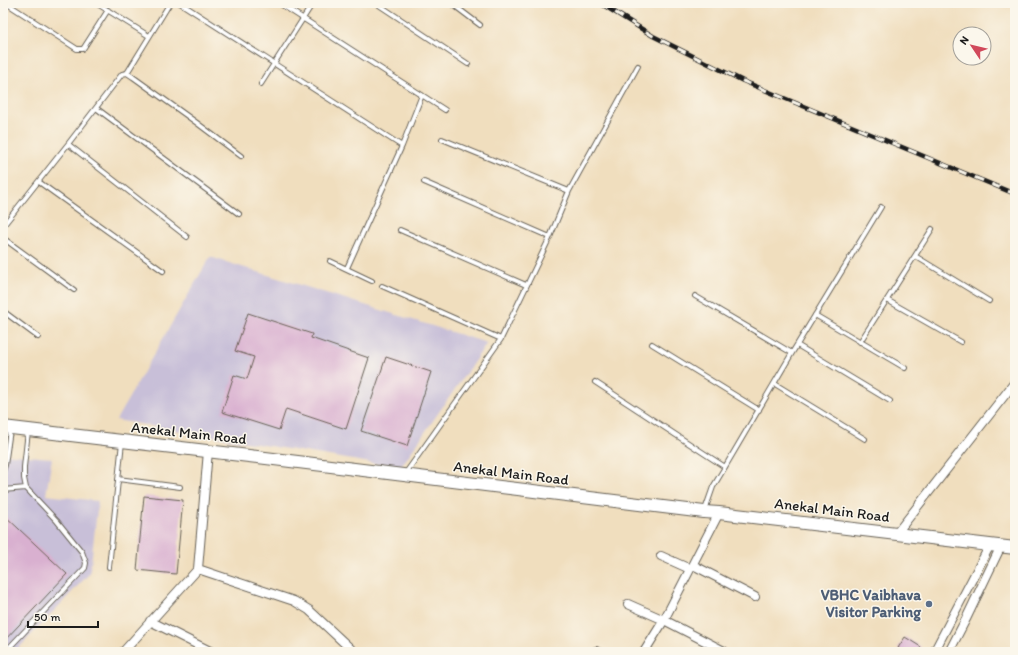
<svg xmlns="http://www.w3.org/2000/svg" width="1018" height="655" viewBox="0 0 1018 655" font-family="Itim,sans-serif">
  <style>
    .industrial { fill: #c8bfd8 }
    .building { fill: #d9b0d0 }
    .lines { fill: none; stroke-linecap: round; stroke-linejoin: round }
    .service-casing { stroke: #666055; stroke-width: 6 }
    .minor-casing { stroke: #666055; stroke-width: 10 }
    .secondary-casing { stroke: #666055; stroke-width: 14 }
    .service { stroke: #fff; stroke-width: 4 }
    .minor { stroke: #fff; stroke-width: 8 }
    .secondary { stroke: #fff; stroke-width: 12 }
    .rail-casing { stroke: #1c1c1c; stroke-width: 4.5 }
    .rail { stroke: #fbf7ec; stroke-width: 3; stroke-dasharray: 9; stroke-linecap: butt }
    .service-dot { fill: #5c6f8a; stroke: #fbf7ec; stroke-width: 1.5 }
    .labels { text-anchor: middle; stroke-width: 3; stroke-linejoin: round; paint-order: stroke }
    .street-label { font-size: 15px; fill: #1c1c1c; stroke: #fbf7ec }
    .service-label { font-size: 15px; font-weight: bold; fill: #4e5e75; stroke: #fbf7ec; text-anchor: end }
  </style>
  <rect width="100%" height="100%" fill="#fbf7ec"/>
  <filter id="ink" filterUnits="userSpaceOnUse"><feTurbulence type="fractalNoise" baseFrequency=".025" numOctaves="2"/><feDisplacementMap in="SourceGraphic" scale="8" xChannelSelector="R" yChannelSelector="G"/><feConvolveMatrix kernelMatrix="1 2 1 2 8 2 1 2 1" color-interpolation-filters="sRGB"/></filter>
  <filter id="wash" filterUnits="userSpaceOnUse"><feTurbulence type="fractalNoise" baseFrequency=".012" numOctaves="4" result="noise"/><feDisplacementMap in="SourceGraphic" scale="16" xChannelSelector="R" yChannelSelector="G"/><feGaussianBlur stdDeviation="0.9" result="paint"/><feColorMatrix in="noise" values="0 0 0 0 0 0 0 0 0 0 0 0 0 0 0 0 0 1.4 0 .05"/><feComposite in="paint" operator="in"/></filter>
  <g filter="url(#wash)">
    <rect width="100%" height="100%" fill="#f0debe"/>
    <path class="industrial" d="M210,257l277,86 -87,125 -284,-48z
      M3,454l49,4 -6,37 52,6 -8,72 -75,79h-12z"/>
    <g id="blocks">
      <path class="building" d="M248,313l64,21 -1,4 58,20 -23,71 -60,-20 -7,21 -57,-18 12,-37 13,4 7,-22 -19,-6z
        M386,357l45,15 -24,74 -46,-15z
        M144,496l39,4 -7,74 -39,-4z
        M3,514l64,60 -64,68z
        M905,637l16,10 -3,5h-14l-6,-4z"/>
    </g>
  </g>
  <g filter="url(#ink)">
    <use href="#blocks" fill-opacity="0" stroke="#666055" stroke-width="1"/>
    <g class="lines">
      <defs>
        <path id="service" d="M6,3l71,46h6l25,-39
          M96,3l53,33
          M180,3l222,143 -55,122
          M279,3l166,107
          M376,3l92,61
          M451,3l29,22
          M127,73l43,-70
          M261,84l52,-81
          M96,108l143,106
          M442,139l127,52
          M68,144l119,93
          M402,146l20,-51
          M39,182l124,89
          M424,182l126,55
          M3,226l65,-82 54,-70 5,-1 6,4 64,46 44,33
          M400,230l126,55
          M3,238l71,52
          M915,256l74,45
          M330,261l42,20
          M382,286l119,53
          M695,296l97,57
          M887,300l74,42
          M3,311l35,26
          M815,315l90,53
          M860,342l72,-113
          M652,344l107,66
          M797,345l93,56
          M595,382l130,85
          M775,384l90,55
          M3,471l2,-6 5,-35
          M405,474l96,-135 49,-102 19,-46 69,-125
          M118,479l62,8
          M3,490l23,-2
          M705,510l8,-23 12,-20 67,-114 89,-146
          M109,567l13,-125
          M5,652l80,-84 1,-5 -4,-11 -25,-31 -31,-33 -2,-10v-11l4,-36"/>
        <path id="minor" d="M896,534l119,-152
          M661,556l29,13
          M693,565l62,32
          M198,569l96,32 15,9 45,42
          M628,604l36,16 60,31
          M150,621l62,31
          M596,651l2,1
          M123,652l75,-83 10,-118
          M644,652l20,-32 55,-107
          M934,652l56,-107
          M949,652l17,-33 35,-73"/>
        <path id="secondary" d="M3,427l246,29 455,56 15,1 296,35"/>
      </defs>
      <use href="#service" class="service-casing"/>
      <use href="#minor" class="minor-casing"/>
      <use href="#secondary" class="secondary-casing"/>
      <use href="#service" class="service"/>
      <use href="#minor" class="minor"/>
      <use href="#secondary" class="secondary"/>
      <defs>
        <path id="rail" d="M600,3l53,33 90,45 272,113"/>
      </defs>
      <use href="#rail" class="rail-casing"/>
      <use href="#rail" class="rail"/>
    </g>
  </g>
  <circle class="service-dot" cx="929" cy="604" r="4"/>
  <g class="labels">
    <g class="street-label">
      <text transform="translate(189 433) rotate(6)" y="5">Anekal Main Road</text>
      <text transform="translate(511 473) rotate(7)" y="5">Anekal Main Road</text>
      <text transform="translate(832 510) rotate(7)" y="5">Anekal Main Road</text>
    </g>
    <g class="service-label">
      <text x="921" y="600">VBHC Vaibhava<tspan x="921" dy="17">Visitor Parking</tspan></text>
    </g>
  </g>
  <rect width="1018" height="655" fill="none" stroke="#fbf7ec" stroke-width="16"/>
  <g transform="translate(972 46) rotate(305)"><circle r="19" fill="#fbf7ec" stroke="#a29f99"/>
  <path d="M0-3L7 15L0 10L-7 15Z" fill="#d1495b"/>
  <text y="-6" font-size="11" font-weight="bold" text-anchor="middle" fill="#1c1c1c">N</text>
  </g>
  <path d="M28 621v6h70v-6" fill="none" stroke="#1c1c1c" stroke-width="2"/>
  <text x="34" y="621" font-size="12" fill="#1c1c1c" stroke="#fbf7ec" stroke-width="3" paint-order="stroke">50 m</text>
</svg>
